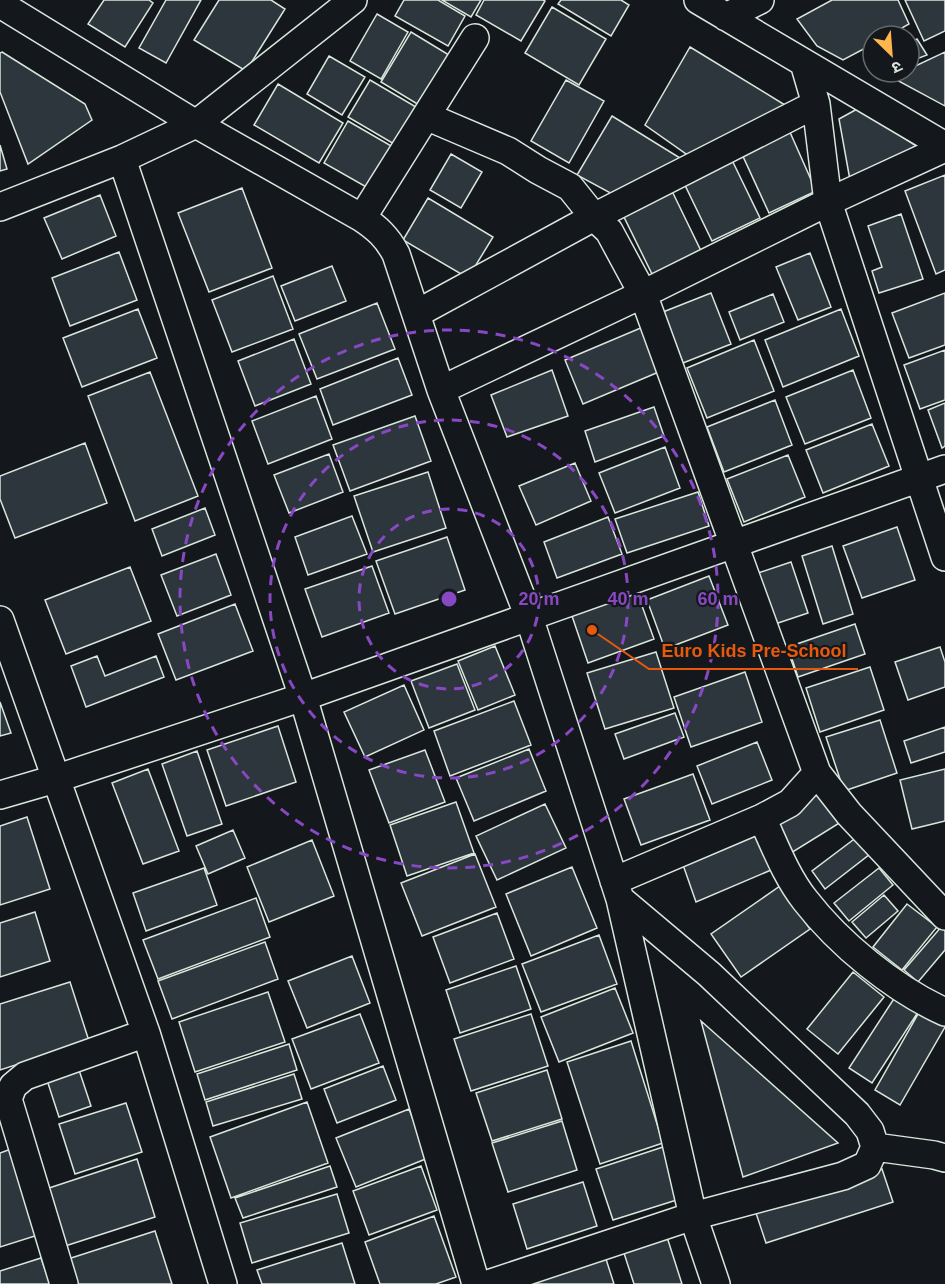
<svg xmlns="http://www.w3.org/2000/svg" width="945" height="1284" viewBox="0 0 945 1284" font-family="Arial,'Noto Sans Devanagari',sans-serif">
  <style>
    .building { fill: #2c363c; stroke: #d8e6dc; stroke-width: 1.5 }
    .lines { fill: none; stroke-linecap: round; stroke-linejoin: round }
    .minor-casing { stroke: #d8e6dc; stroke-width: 30 }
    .minor { stroke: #14181c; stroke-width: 27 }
    .ring { fill: none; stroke: #8948c3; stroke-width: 3; stroke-dasharray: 10 8 }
    .centre { fill: #8948c3; stroke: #14181c; stroke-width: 3 }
    .ring-label { font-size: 18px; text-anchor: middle; font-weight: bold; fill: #8948c3; stroke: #14181c; stroke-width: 4.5; stroke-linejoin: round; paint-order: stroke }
    .leader { fill: none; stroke: #e8590c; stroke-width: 2 }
    .callout-dot { fill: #e8590c; stroke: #14181c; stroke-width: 2 }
    .callout-label { font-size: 18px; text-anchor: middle; font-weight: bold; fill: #e8590c; stroke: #14181c; stroke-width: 4.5; stroke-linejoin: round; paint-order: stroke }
  </style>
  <rect width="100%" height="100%" fill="#14181c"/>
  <path class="building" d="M104,0h45l4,3 -28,44 -37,-23z
    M166,0h35l-35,63 -27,-15z
    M219,0h52l14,9 -39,62 -52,-31z
    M404,0h34l27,16 -17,30 -53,-30z
    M442,0h39l-10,17z
    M484,0h59l2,1 -24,40 -45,-26z
    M561,0h60l8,5 -18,31 -53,-32z
    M832,0h66l11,24 -21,12h-15v8l-30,16 -26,-14 -20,-27z
    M905,0h40v31l-21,10z
    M552,7l54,32 -27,46 -54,-32z
    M377,14l31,18 -27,47 -31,-18z
    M411,32l38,23 -30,50 -38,-23z
    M917,39l10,16 -18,7v-19z
    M690,47l95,58 -93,53 -47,-33z
    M2,52l83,52 7,16 -64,44 -28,-72v-39z
    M945,52v54l-52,-28 11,-6h5v-3z
    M329,56l36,21 -23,38 -35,-21z
    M370,80l46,27 -22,37 -46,-27z
    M566,80l38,21 -35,62 -38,-22z
    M278,84l65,39 -24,40 -65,-38z
    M859,108l57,38 -66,34 -11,-61z
    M612,116l68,42 -66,37 -37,-20z
    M348,121l45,26 -25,41 -44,-25z
    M789,130l27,61 -47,22 -28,-61z
    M0,145l7,24 -7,2z
    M451,154l31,18 -21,36 -31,-18z
    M730,156l30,62 -48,23 -30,-62z
    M945,175v95l-9,4 -31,-83z
    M242,188l30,80 -63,24 -31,-79z
    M671,189l31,64 -49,23 -31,-63z
    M100,195l16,41 -54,23 -18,-41z
    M428,198l65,39 -25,41 -65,-38z
    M901,214l22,65 -44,14 -7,-22 10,-4 -14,-41z
    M119,252l18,48 -67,26 -18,-48z
    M810,253l21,54 -33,13 -22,-53z
    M332,266l14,35 -51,20 -14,-35z
    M273,276l20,53 -61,23 -20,-52z
    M711,293l20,51 -48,19 -20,-51z
    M945,293v52l-36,13 -17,-45z
    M773,294l11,28 -44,18 -11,-28z
    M377,303l18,46 -78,30 -18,-45z
    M138,309l19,49 -75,29 -19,-49z
    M841,309l18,47 -76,31 -18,-47z
    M643,327l18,44 -78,33 -18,-44z
    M294,339l17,45 -56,22 -17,-45z
    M754,340l20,51 -67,27 -20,-50z
    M945,350v50l-25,9 -16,-44z
    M398,358l14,37 -79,30 -13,-36z
    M552,370l16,46 -61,21 -16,-42z
    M853,370l18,48 -66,26 -19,-47z
    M150,372l48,124 -63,25 -47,-125z
    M316,396l16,43 -64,25 -16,-43z
    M775,400l17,45 -68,27 -17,-45z
    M945,403v43l-3,2 -14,-38z
    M654,407l10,29 -69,26 -10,-31z
    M415,416l16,45 -81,30 -17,-46z
    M872,424l17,42 -66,27 -17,-43z
    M85,443l22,60 -92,35 -15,-39v-23z
    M665,447l15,41 -65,25 -16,-40z
    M329,454l14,38 -54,21 -15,-38z
    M788,455l17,42 -61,25 -17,-43z
    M575,463l16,38 -55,24 -17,-39z
    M428,472l18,56 -73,24 -19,-56z
    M698,492l11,34 -82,27 -12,-34z
    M205,508l10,27 -53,21 -10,-27z
    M352,516l15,38 -59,21 -13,-38z
    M608,517l14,37 -65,24 -13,-36z
    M897,527l18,53 -53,18 -19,-52z
    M447,537l18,53 -70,24 -19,-53z
    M832,546l21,68 -30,10 -21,-68z
    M216,554l15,41 -54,21 -16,-41z
    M791,562l17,51 -36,12 -17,-51z
    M372,566l17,47 -67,24 -17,-48z
    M130,567l21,54 -85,33 -21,-54z
    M709,576l19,49 -63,24 -18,-49z
    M637,592l17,47 -66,24 -16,-47z
    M235,604l18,47 -77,29 -18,-46z
    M855,624l10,30 -67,23 -10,-30z
    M495,646l20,49 -37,15 -20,-49z
    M940,647l5,15v25l-37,13 -13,-38z
    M656,652l18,56 -69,21 -18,-56z
    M97,656l8,20 51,-20 8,21 -78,30 -15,-41z
    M457,664l18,46 -46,18 -18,-47z
    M870,667l14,43 -64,22 -14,-44z
    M745,672l17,50 -71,25 -17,-50z
    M404,685l20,45 -59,27 -21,-45z
    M514,701l17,44 -81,31 -16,-45z
    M0,702l11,31 -11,3z
    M675,713l9,24 -60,22 -9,-25z
    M880,720l17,53 -53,18 -18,-54z
    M278,726l18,56 -70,24 -19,-56z
    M945,727v25l-34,11 -7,-22z
    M757,742l15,38 -60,24 -15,-38z
    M529,749l17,42 -72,30 -18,-43z
    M425,750l20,52 -56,21 -20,-53z
    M197,751l25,73 -35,12 -25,-72z
    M148,769l31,82 -36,13 -31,-81z
    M945,769v52l-33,8 -12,-49z
    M693,774l17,46 -69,25 -17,-46z
    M819,788l22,34 -50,31 -22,-34z
    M456,802l18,51 -67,23 -17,-51z
    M545,804l21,44 -69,32 -21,-44z
    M27,817l23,72 -50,16v-79z
    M233,830l12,28 -37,16 -12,-28z
    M761,832l17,35 -82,35 -14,-40z
    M857,837l13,17 -45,35 -13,-18z
    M312,840l22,56 -65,26 -22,-55z
    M475,854l21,53 -74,29 -21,-53z
    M572,867l25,61 -66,28 -25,-62z
    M204,868l13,37 -71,26 -13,-38z
    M879,868l14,17 -44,36 -15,-18z
    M780,886l30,43 -69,48 -30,-43z
    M884,895l14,16 -32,27 -14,-16z
    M256,898l14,39 -112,42 -15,-39z
    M907,904l30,23 -35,43 -29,-23z
    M35,912l15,49 -50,16v-54z
    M497,913l17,46 -64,24 -17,-46z
    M942,926l3,3v21l-27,32 -14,-12z
    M599,935l18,49 -76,28 -19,-48z
    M265,942l13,37 -106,40 -14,-38z
    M352,956l18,47 -63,25 -19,-47z
    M516,966l15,43 -71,24 -14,-43z
    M853,972l31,25 -46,57 -31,-25z
    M70,982l19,59 -89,29v-66z
    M615,988l18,45 -74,29 -18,-45z
    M268,992l17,50 -90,30 -16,-50z
    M897,994l23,15 -48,74 -23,-15z
    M922,1007l23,13v7l-45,78 -25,-15z
    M360,1014l19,49 -68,26 -19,-50z
    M531,1014l17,52 -77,25 -17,-52z
    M701,1021l137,122 -95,34z
    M631,1041l32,102 -63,21 -33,-102z
    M289,1044l8,26 -92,30 -8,-26z
    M77,1064l14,42 -32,11 -14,-43z
    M383,1066l13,34 -59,23 -13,-34z
    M547,1070l15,49 -70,22 -16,-48z
    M294,1074l8,25 -89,27 -7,-24z
    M307,1102l21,61 -97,35 -21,-61z
    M126,1103l16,49 -67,22 -16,-50z
    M409,1109l19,49 -72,29 -20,-49z
    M562,1121l15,49 -69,22 -16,-49z
    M666,1146l17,52 -70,22 -17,-51z
    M11,1149l27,86 -38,12v-94z
    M137,1159l18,58 -93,30 -19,-57z
    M330,1166l7,21 -94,31 -8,-20z
    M421,1166l16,44 -68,25 -16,-44z
    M882,1169l11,33 -127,41 -11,-33z
    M583,1182l14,44 -70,23 -14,-45z
    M337,1194l12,39 -97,30 -12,-40z
    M434,1216l22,61 -20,7h-56l-15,-42z
    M155,1231l17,53h-96l-8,-25z
    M667,1237l15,47h-48l-11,-34z
    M342,1243l13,41h-93l-5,-14z
    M605,1256l9,28h-81l-1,-4z
    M41,1258l9,26h-50v-13z"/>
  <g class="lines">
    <defs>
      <path id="minor" d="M698,0l247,146
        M0,4l196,120 166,94c15,10 25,19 34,36l45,136 88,227 91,282 73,317 23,68
        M726,17l34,-17
        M804,63l12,41 12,98 117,355
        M426,116l49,-78
        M122,159l181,538 173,587
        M0,207l122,-48 74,-35 157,-124
        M362,218l64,-102 82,35 30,19 32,17 24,30 15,14 34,63 174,479 -27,30 -28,15 -148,63
        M416,314l178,-97 222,-113
        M441,390l202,-96 185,-92 117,-54
        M0,620l146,413 77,251
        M817,773l32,41 96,102
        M0,795l55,-16 248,-82 642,-228
        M762,818c13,28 24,58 43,82 34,44 89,89 140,112
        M875,1147l59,8 11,3
        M64,1284l-56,-185 5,-13 12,-10 121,-43
        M488,1284l205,-68 150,-40 24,-11 8,-18 -5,-16 -13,-17 -148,-140 -89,-75"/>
    </defs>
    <use href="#minor" class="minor-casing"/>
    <use href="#minor" class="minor"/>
  </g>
  <g class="ring">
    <circle cx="449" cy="599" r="90"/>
    <circle cx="449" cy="599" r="179"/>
    <circle cx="449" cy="599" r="269"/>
  </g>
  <circle cx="449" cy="599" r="9" class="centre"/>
  <g class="ring-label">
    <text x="539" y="605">20 m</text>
    <text x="628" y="605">40 m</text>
    <text x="718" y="605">60 m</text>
  </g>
  <path class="leader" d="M592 630L649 669H858"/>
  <circle class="callout-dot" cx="592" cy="630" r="6"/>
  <g class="callout-label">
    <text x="754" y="657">Euro Kids Pre-School</text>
  </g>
  <g transform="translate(891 54) rotate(155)"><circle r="28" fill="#14181c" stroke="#626a69" stroke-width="1.5"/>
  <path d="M0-4.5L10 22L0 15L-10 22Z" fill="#ffb74d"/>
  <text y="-9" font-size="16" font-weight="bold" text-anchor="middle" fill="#d8e6dc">उ</text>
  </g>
</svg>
